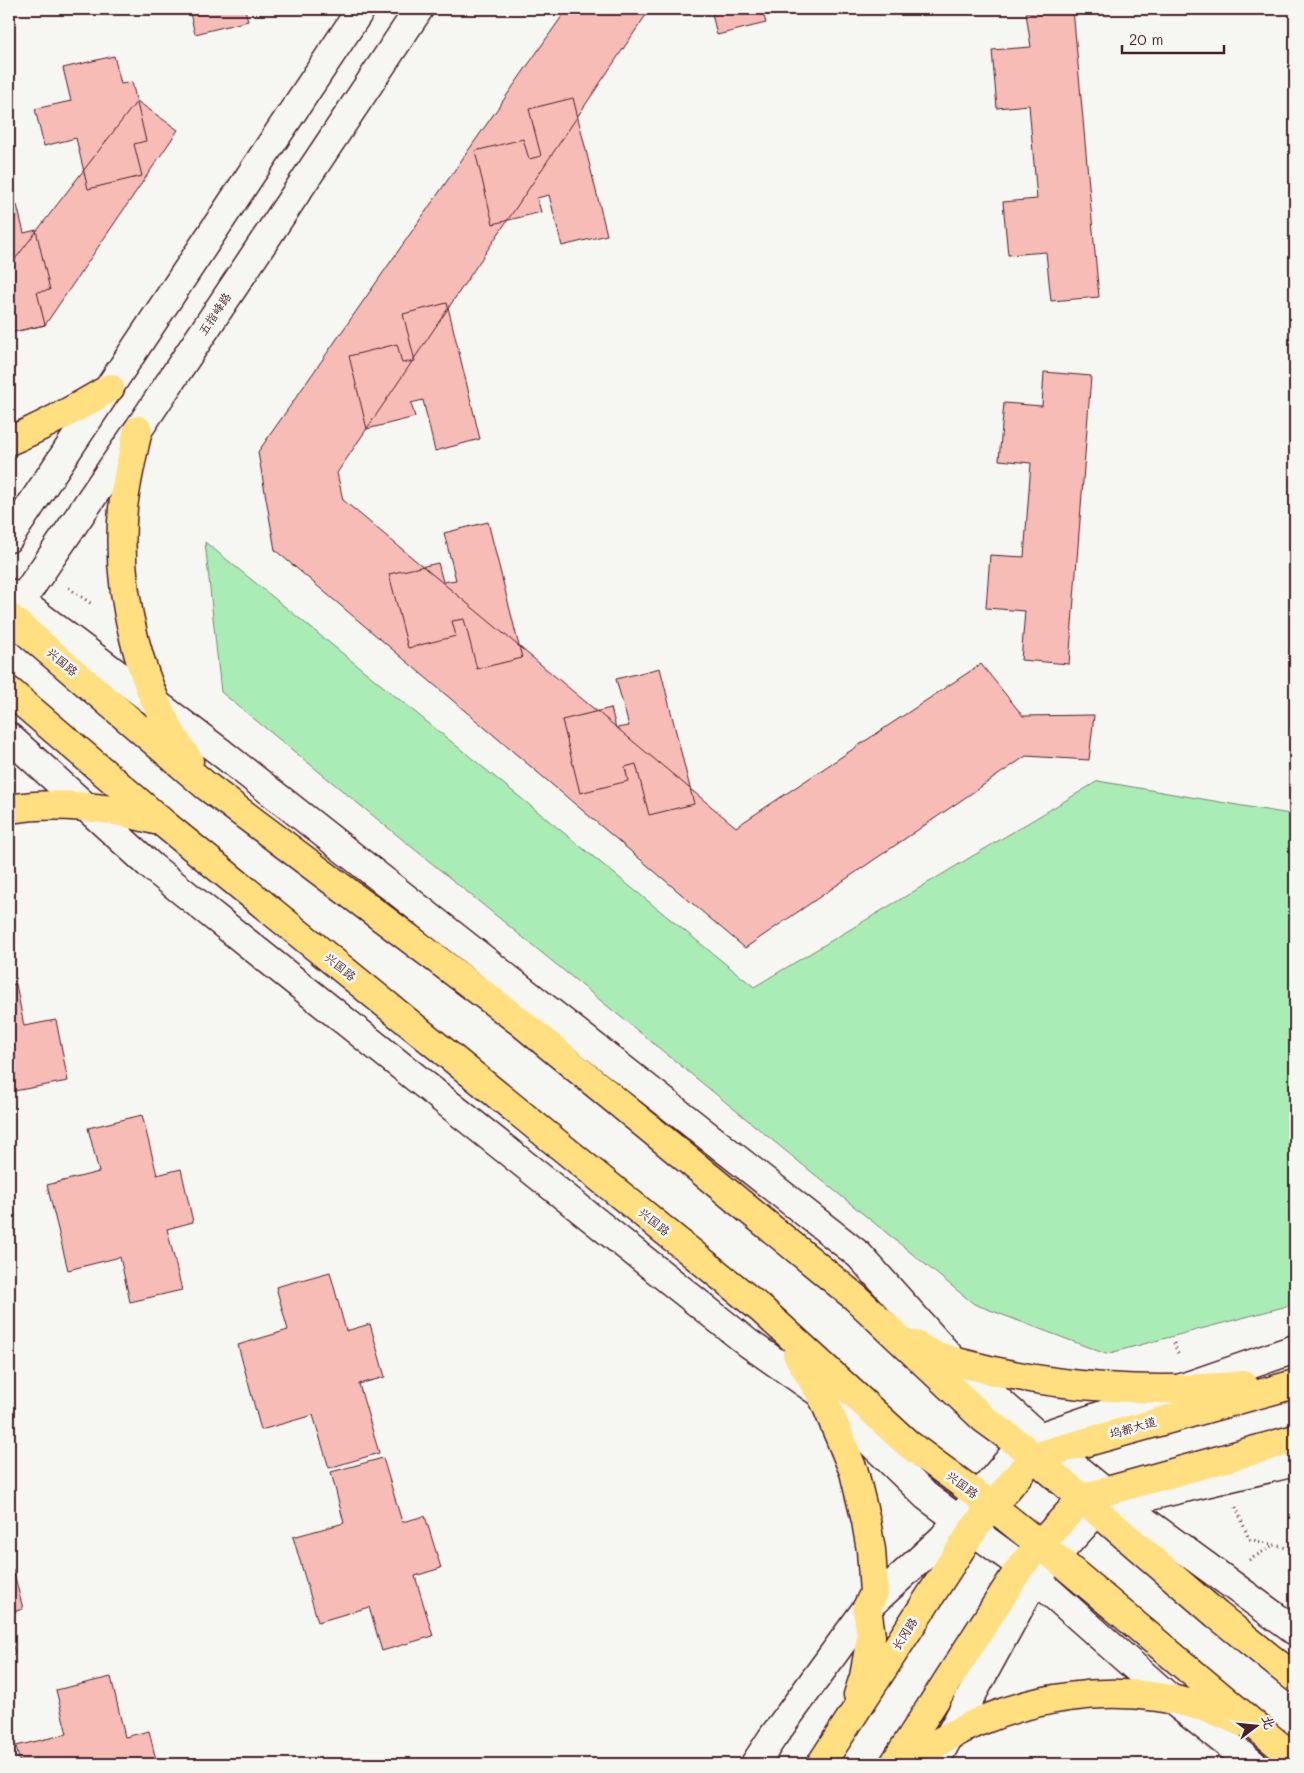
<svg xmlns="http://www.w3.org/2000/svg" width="1304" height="1773" viewBox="0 0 1304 1773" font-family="Mali,'LXGW WenKai TC',sans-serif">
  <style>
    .green { fill: #aaecb6; stroke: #7a8670 }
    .building { fill: #f8bcb6; stroke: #4a1f2b }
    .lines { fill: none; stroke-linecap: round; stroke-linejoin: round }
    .tertiary-casing { stroke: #4a1f2b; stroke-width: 31 }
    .secondary-casing { stroke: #4a1f2b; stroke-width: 31 }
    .primary-casing { stroke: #4a1f2b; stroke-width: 31 }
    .path { stroke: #4a1f2b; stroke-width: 3; stroke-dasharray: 1 4; stroke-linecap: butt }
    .tertiary { stroke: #f6f6f2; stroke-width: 28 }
    .secondary { stroke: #f6f6f2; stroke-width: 28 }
    .primary { stroke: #ffdf80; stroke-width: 28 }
    .labels { text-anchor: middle; stroke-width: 5; stroke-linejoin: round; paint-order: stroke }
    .street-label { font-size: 12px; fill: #4a1f2b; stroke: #f6f6f2 }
  </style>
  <rect width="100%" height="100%" fill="#f6f6f2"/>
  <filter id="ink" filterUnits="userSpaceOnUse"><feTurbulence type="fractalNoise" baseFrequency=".02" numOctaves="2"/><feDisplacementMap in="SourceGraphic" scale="10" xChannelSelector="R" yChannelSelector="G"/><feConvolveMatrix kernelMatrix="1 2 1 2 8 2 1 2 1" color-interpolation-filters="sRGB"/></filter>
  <g filter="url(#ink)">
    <path class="green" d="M205,542l549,445 344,-206 197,34v489l-189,50 -132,-50 -753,-612z"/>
    <path class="building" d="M189,9h56l3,12 -53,13z
      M567,9h83l-313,464 6,27 393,327 245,-163 42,52 71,-1 -5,45 -63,-4 -281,192 -470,-398 -17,-98z
      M711,9h51l4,14 -49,12z
      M1073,9l26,288 -48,4 -5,-49 -38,3 -5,-53 34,-3 -8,-94 -32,3 -5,-58 39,-3 -5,-34z
      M114,56l7,28 11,-2 14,59 -12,3 8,32 -54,13 -12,-51 -32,8 -9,-37 36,-8 -8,-33z
      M573,98l34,137 -45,11 -13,-51 -12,3 4,14 -48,12 -18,-73 48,-12 6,20 12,-3 -12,-47z
      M137,101l41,29 -133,195 -36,8v-66z
      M17,205l7,28 12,-3 14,60 -13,2 8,33 -36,8v-126z
      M447,303l33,136 -45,12 -12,-51 -12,3 4,14 -48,12 -18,-73 48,-12 5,19 13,-2 -12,-47z
      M1044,372l47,4 -22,288 -48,-4 4,-49 -39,-3 4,-53 34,2 7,-94 -32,-3 5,-57 38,3z
      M488,522l34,136 -45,11 -13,-50 -12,2 4,15 -48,12 -19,-74 49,-11 5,19 13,-2 -12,-47z
      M660,668l34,136 -45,11 -13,-51 -11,3 3,14 -48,12 -18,-73 49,-12 5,20 13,-2 -13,-47z
      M16,984l8,42 32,-6 12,61 -59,11v-107z
      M142,1115l15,60 24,-6 12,53 -26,7 15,61 -52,12 -10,-45 -52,13 -21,-85 52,-13 -11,-44z
      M330,1272l16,59 24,-7 15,53 -26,7 20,69 -50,15 -16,-53 -52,15 -23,-85 50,-15 -12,-43z
      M383,1458l19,64 23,-6 16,52 -26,8 18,60 -51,15 -13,-44 -51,15 -25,-85 51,-14 -13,-51z
      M13,1569l10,40 -14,4v-43z
      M9,1629l6,25 -6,2z
      M111,1677l14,60 24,-6 8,33h-137l-4,-18 51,-12 -11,-44z"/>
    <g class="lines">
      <defs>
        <path id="tertiary" d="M9,593l210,158 640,504 94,105 101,90 51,42 190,139
          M9,737l143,130 596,476 73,51 105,102 95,70 151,134 81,64
          M755,1764l17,-26 95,-130 75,-69 79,-93 18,-9 256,-88
          M934,1764l101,-185 62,-68 23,-8 175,-41"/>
        <path id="secondary" d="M9,538l352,-529
          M9,619l129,-189 281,-421"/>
        <path id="primary" d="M138,430c-6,26 -12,52 -15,78 -8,85 17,184 66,253
          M9,441c35,-15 68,-33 101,-53
          M9,617l196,168 314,236 337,277 128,121 37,27 196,169 78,63
          M9,691l154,132 599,487 146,134 84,62 63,51 240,202
          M9,809c49,-8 99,-2 146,11
          M916,1345c14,11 32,14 49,19 89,24 187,30 279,21
          M797,1354l28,48 29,70 12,49 5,29 3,43 -7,15 4,28 -7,41 -6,18
          M821,1764l152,-234 60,-73 262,-73
          M894,1764l127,-198 61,-68 213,-59
          M907,1764c92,-72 228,-93 334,-42"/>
      </defs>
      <use href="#tertiary" class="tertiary-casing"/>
      <use href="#secondary" class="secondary-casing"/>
      <use href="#primary" class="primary-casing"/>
      <path class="path" d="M69,588l24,17
        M1174,1343l5,14
        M1236,1507l13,32 46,11
        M1249,1560l25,-15"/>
      <use href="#tertiary" class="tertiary"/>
      <use href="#secondary" class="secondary"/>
      <use href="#primary" class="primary"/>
    </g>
  </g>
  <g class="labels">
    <g class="street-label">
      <text transform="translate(215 314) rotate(-56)" y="4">五指峰路</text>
      <text transform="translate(62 662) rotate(40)" y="4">兴国路</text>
      <text transform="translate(340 967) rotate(39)" y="4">兴国路</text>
      <text transform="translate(654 1222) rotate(39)" y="4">兴国路</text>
      <text transform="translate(1133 1428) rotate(-16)" y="4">坞都大道</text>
      <text transform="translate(962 1485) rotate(37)" y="4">兴国路</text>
      <text transform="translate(905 1634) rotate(-57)" y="4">长冈路</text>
    </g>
  </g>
  <rect width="1304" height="1773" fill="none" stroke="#f6f6f2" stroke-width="30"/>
  <rect x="15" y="15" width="1274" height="1743" fill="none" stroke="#4a1f2b" stroke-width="2" filter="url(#ink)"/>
  <g transform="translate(1256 1726) rotate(74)" stroke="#f6f6f2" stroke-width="4" paint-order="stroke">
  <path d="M0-4L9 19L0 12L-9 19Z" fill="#4a1f2b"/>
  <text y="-8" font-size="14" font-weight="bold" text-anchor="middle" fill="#4a1f2b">北</text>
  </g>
  <path d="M1122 45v8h102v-8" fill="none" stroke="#4a1f2b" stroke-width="2.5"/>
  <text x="1129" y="45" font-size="15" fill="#4a1f2b" stroke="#f6f6f2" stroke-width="4" paint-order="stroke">20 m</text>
</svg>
